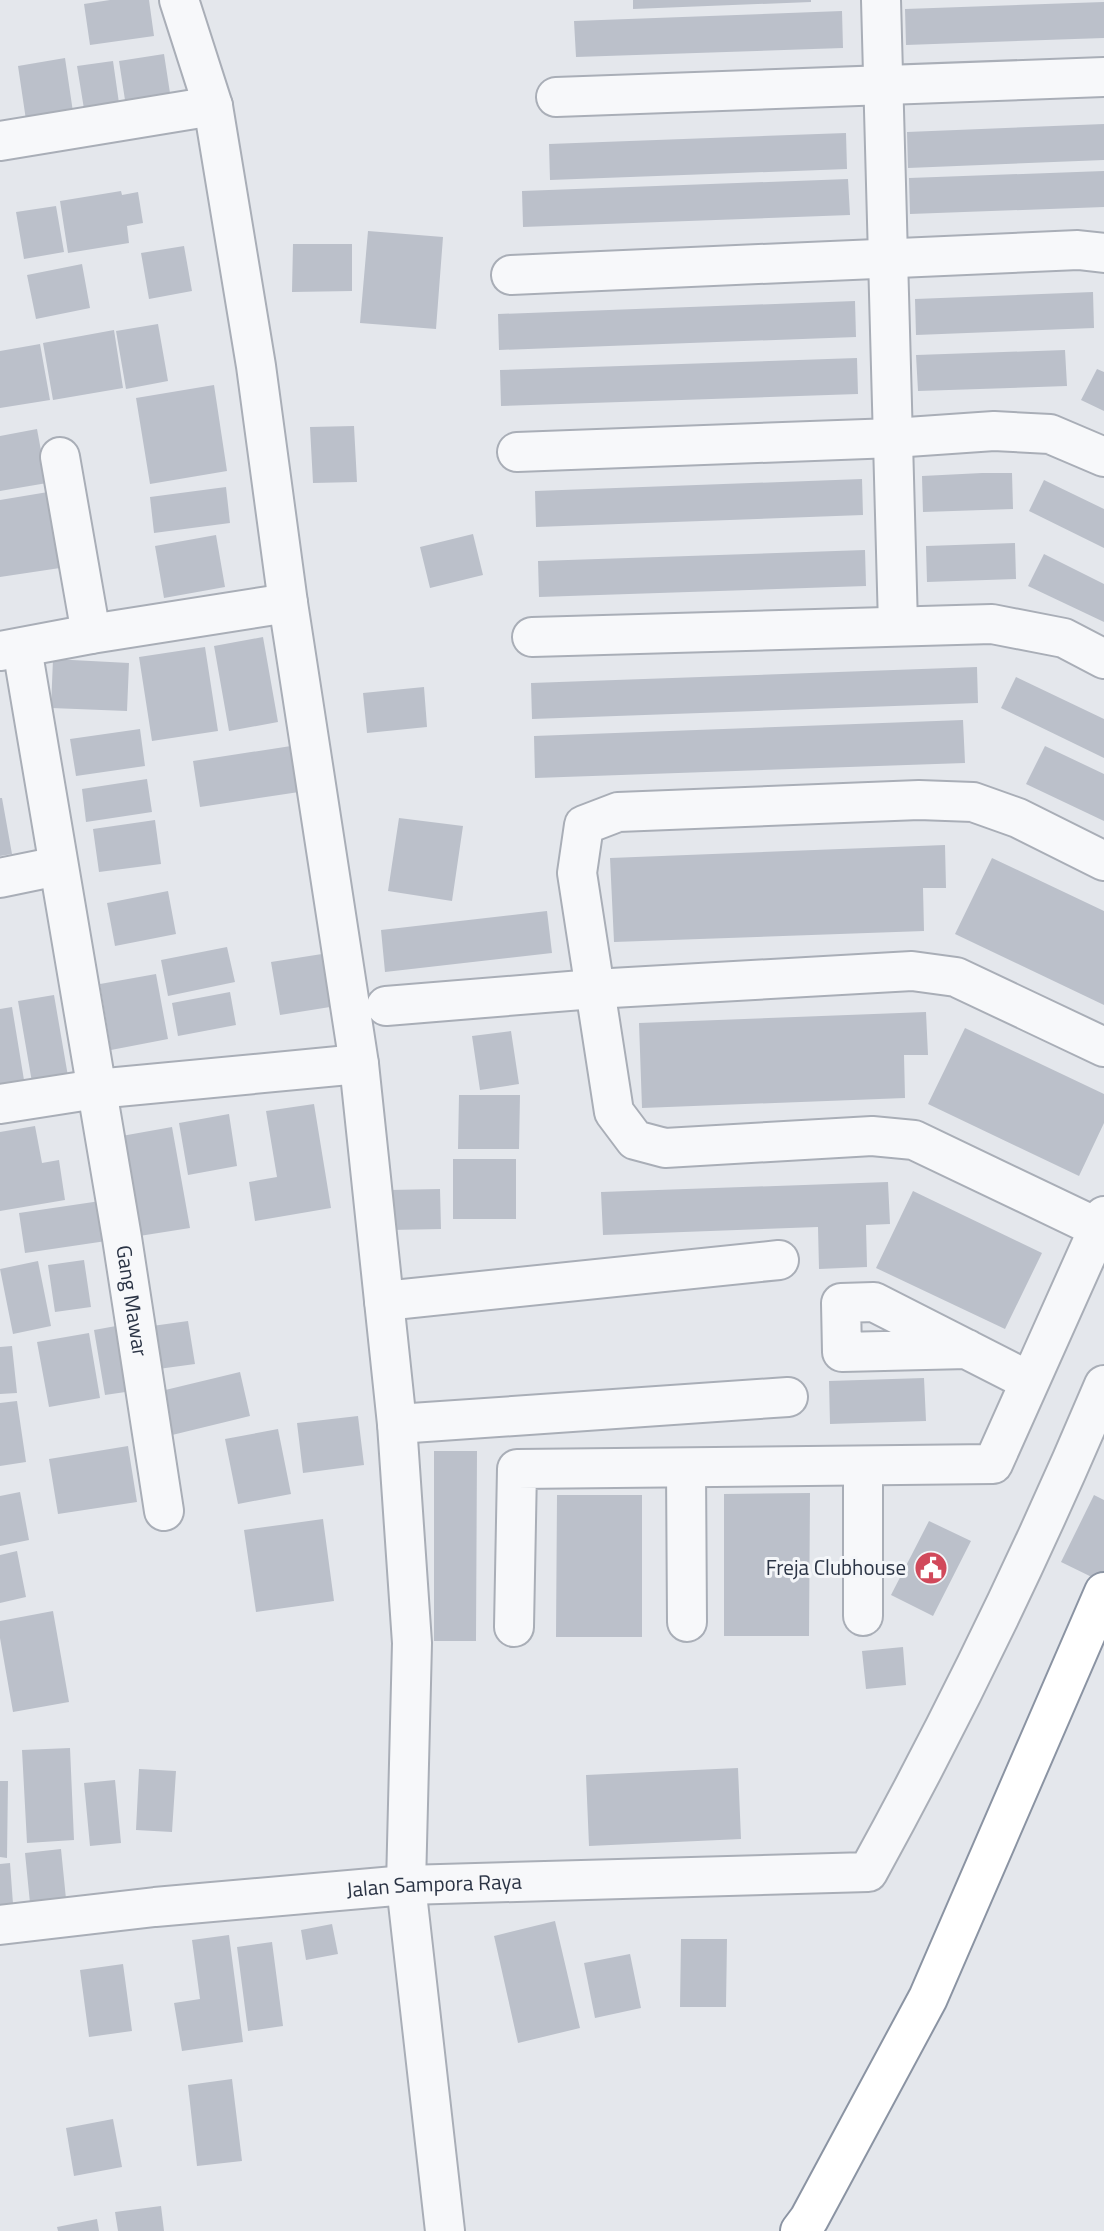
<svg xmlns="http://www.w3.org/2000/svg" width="1104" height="2231" viewBox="0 0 1104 2231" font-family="'Titillium Web',sans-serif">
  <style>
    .building { fill: #bbc0ca }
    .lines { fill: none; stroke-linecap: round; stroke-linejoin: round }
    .minor-casing { stroke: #a9aeb7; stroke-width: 42 }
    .highway-casing { stroke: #8b94a3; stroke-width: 42 }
    .minor { stroke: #f7f8fa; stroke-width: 38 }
    .highway { stroke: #fff; stroke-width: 38 }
    .labels { text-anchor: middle; stroke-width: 6; stroke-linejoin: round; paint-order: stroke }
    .street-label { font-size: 21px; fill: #2b3445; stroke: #f4f6f9 }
    .poi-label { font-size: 21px; fill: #2b3445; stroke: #f4f6f9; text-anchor: end }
  </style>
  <rect width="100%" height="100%" fill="#e4e7ec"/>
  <path class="building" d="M110,0h39l5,36 -64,9 -6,-41z
    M633,0h178v2l-178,7z
    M1104,2v36l-198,7 -1,-36z
    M842,11l1,37 -267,9 -2,-36z
    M164,54l6,39 -45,7 -6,-39z
    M65,58l8,54 -47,8 -8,-54z
    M113,61l6,42 -35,6 -7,-43z
    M1104,124v36l-196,8 -1,-36z
    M846,133l1,36 -297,11 -1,-36z
    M1104,171v36l-194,7 -1,-36z
    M848,179l2,36 -327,12 -1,-36z
    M121,191l1,4 16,-3 5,31 -16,3 2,17 -61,10 -8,-52z
    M56,206l8,46 -40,7 -8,-47z
    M368,231l75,6 -7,92 -76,-6z
    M293,244h59v47l-60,1z
    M184,246l8,45 -43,8 -8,-46z
    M82,264l8,44 -54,11 -9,-44z
    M1093,292l1,36 -178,7 -1,-36z
    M855,301l1,36 -357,13 -1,-36z
    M158,324l10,57 -42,8 -10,-58z
    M114,330l9,58 -70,12 -10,-57z
    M40,344l10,56 -50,8v-57z
    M1065,350l2,36 -149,5 -2,-36z
    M857,358l1,36 -357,12 -1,-36z
    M1097,369l7,3v39l-23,-11z
    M214,385l13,86 -77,13 -14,-86z
    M354,426l3,56 -44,1 -3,-56z
    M37,429l10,54 -47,8v-55z
    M982,473h30l1,36 -90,3 -1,-36z
    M862,479l1,36 -327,12 -1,-36z
    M1044,480l60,29v39l-75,-37z
    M226,487l4,36 -76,10 -4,-36z
    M48,492l12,76 -60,9v-77z
    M473,534l10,41 -53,13 -10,-41z
    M216,535l9,52 -61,11 -9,-52z
    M1015,543l1,36 -89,3 -1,-36z
    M865,550l1,36 -327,11 -1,-36z
    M1044,554l60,30v38l-76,-36z
    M263,637l15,85 -49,9 -15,-85z
    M205,647l13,84 -66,10 -13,-84z
    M53,659l76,4 -2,48 -76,-3z
    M977,667l1,36 -446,16 -1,-36z
    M1016,677l88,42v39l-103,-50z
    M424,687l3,40 -60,6 -4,-40z
    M963,720l2,43 -430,15 -1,-42z
    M140,729l5,37 -69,10 -6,-37z
    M291,746l8,46 -99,15 -7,-46z
    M1045,746l59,28v47l-78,-37z
    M147,779l5,33 -66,10 -4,-33z
    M0,798h2l10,56 -12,2z
    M399,818l64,8 -11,75 -64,-10z
    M155,820l6,44 -62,8 -6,-43z
    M945,845l1,43h-23l1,43 -310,11 -4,-84z
    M992,858l112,53v94l-149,-71z
    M168,891l8,43 -61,12 -8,-43z
    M547,911l5,42 -167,19 -4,-42z
    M227,947l8,35 -67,14 -7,-36z
    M322,954l8,53 -50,8 -9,-53z
    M156,974l12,65 -57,11 -11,-66z
    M230,992l6,33 -58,11 -6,-33z
    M54,995l15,87 -36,6 -15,-87z
    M12,1007l12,73 -24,5v-76z
    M926,1012l2,43h-24l1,43 -263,10 -3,-85z
    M965,1028l139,66v29l-25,53 -151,-72z
    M511,1031l8,53 -39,6 -8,-54z
    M459,1095h61l-1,54h-61z
    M314,1104l17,104 -76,13 -6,-39 28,-5 -11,-66z
    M229,1114l8,52 -49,9 -9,-52z
    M35,1126l7,37 17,-3 6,40 -65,11v-79z
    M172,1127l18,101 -57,9 -17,-100z
    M453,1159h63v60h-63z
    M888,1182l2,42 -24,1 1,42 -48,2 -1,-42 -215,8 -2,-43z
    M440,1189l1,40 -51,1 -1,-40z
    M913,1191l129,62 -37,76 -129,-61z
    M107,1200l6,40 -88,13 -6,-40z
    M84,1260l7,47 -36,5 -7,-47z
    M38,1261l13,65 -38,8 -13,-65z
    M188,1321l7,43 -44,6 -6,-43z
    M127,1324l12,66 -34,5 -11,-65z
    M89,1333l11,65 -51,9 -12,-65z
    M12,1346l5,47 -17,1v-47z
    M240,1372l10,44 -82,20 -11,-44z
    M924,1378l2,43 -96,3 -1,-43z
    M17,1401l9,61 -26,4v-63z
    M358,1416l6,49 -61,8 -6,-50z
    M278,1429l13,65 -53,10 -13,-65z
    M128,1446l9,56 -79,12 -9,-55z
    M434,1451h43l-1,190h-42z
    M20,1492l9,48 -29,6v-50z
    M810,1493l-1,143h-85v-142z
    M557,1495h85v142h-86z
    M1094,1495l10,5v83l-43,-21z
    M323,1519l11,82 -78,11 -12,-82z
    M929,1521l42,20 -38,75 -42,-21z
    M17,1551l9,46 -26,6v-48z
    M53,1611l16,91 -56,10 -13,-74v-17z
    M903,1647l3,38 -40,4 -4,-38z
    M70,1748l4,92 -47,3 -5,-93z
    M738,1768l3,71 -152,7 -3,-71z
    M139,1769l37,2 -4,61 -36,-2z
    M115,1780l6,63 -31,3 -6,-63z
    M0,1781h8l-1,77 -7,-1z
    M61,1849l5,50 -36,4 -5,-50z
    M10,1863l3,41h-13v-40z
    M555,1921l25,107 -62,15 -24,-107z
    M332,1924l6,30 -32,6 -5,-30z
    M229,1935l14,107 -61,9 -8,-48 26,-4 -8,-59z
    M681,1939h46l-1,68h-46z
    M272,1942l11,84 -35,5 -11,-84z
    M630,1954l11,54 -46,10 -11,-55z
    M123,1964l9,67 -43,6 -9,-67z
    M232,2079l10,82 -45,5 -9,-81z
    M113,2119l9,48 -48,9 -8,-48z
    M161,2206l3,25h-46l-3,-19z
    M97,2219l2,12h-41l-1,-4z"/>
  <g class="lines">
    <defs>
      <g id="minor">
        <path d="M179,0l34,106 43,260 32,237 71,461 38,360 15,219 -6,242 39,346"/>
        <path d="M881,0l17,625"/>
        <path d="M556,97l548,-20"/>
        <path d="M0,141l213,-35"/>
        <path d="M511,275l567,-25 26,3"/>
        <path d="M517,452l376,-14 101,-7 56,3 54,23"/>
        <path d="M60,457l31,177"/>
        <path d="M532,637l460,-13 72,14 40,21"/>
        <path id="s1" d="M22,648l100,590 42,273"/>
        <path d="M0,651l91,-17 197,-31"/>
        <path d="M0,878l58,-12"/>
        <path d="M386,1006l208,-17 318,-18 44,6 148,70"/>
        <path d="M0,1104l96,-15 263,-25"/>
        <path d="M1098,1228l-184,-88 -42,-4 -207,12 -30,-8 -21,-28 -37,-239 7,-48 34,-13 301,-12 54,2 45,16 86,43"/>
        <path d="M384,1301l395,-41"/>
        <path d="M967,1349l-125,3 -1,-49 33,-1 155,79"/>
        <path d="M397,1424l391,-27"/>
        <path d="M863,1466v150"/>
        <path d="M686,1468l1,154"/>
        <path d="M514,1627l3,-158 476,-5 111,-248"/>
        <path id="s2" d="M0,1925l155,-18 251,-22 462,-13c87,-158 166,-321 236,-487"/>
      </g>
      <path id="highway" d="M800,2231l9,-12 119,-221 176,-406"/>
    </defs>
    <use href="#minor" class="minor-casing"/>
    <use href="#highway" class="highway-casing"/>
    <use href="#minor" class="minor"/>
    <use href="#highway" class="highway"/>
  </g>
  <defs>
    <symbol id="civic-disc" viewBox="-11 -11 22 22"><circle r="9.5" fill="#d1495b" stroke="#f4f6f9"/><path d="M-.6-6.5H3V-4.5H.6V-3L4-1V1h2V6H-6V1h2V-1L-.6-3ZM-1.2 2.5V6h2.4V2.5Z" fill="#fff"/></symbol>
  </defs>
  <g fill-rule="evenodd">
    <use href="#civic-disc" x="912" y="1549" width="38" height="38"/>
  </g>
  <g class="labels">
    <g class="street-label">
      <text dy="7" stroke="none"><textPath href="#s1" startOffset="662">Gang Mawar</textPath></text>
      <text dy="7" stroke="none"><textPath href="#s2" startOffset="436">Jalan Sampora Raya</textPath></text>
    </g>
    <g class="poi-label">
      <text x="906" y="1575">Freja Clubhouse</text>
    </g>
  </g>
</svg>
